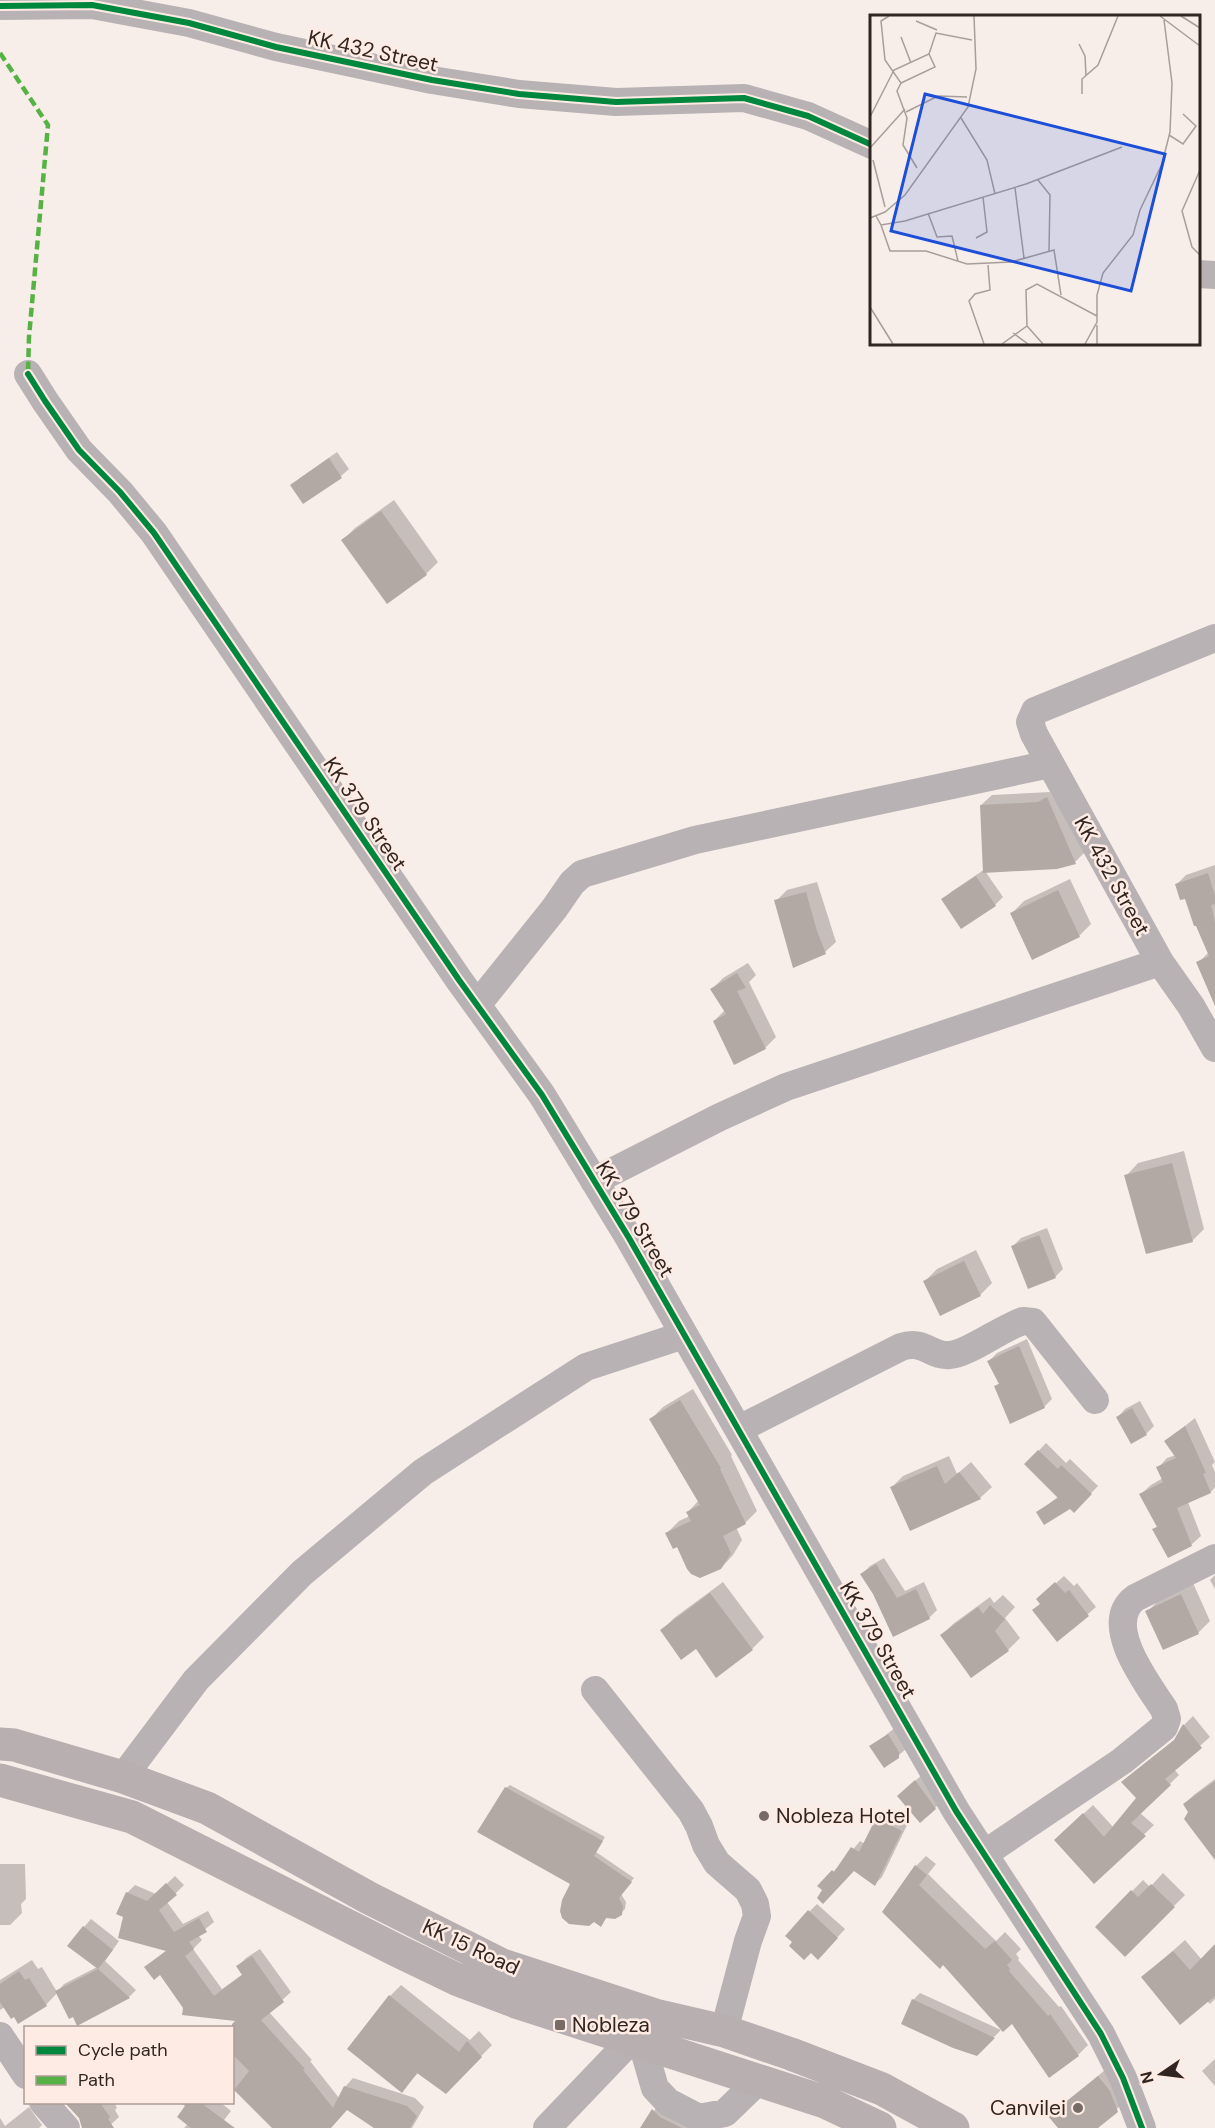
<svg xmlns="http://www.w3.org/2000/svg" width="1215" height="2128" viewBox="0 0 1215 2128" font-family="'DM Sans',sans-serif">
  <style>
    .shadow { fill: #0003 }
    .building { fill: #b2a9a4 }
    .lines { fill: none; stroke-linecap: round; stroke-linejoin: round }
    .minor { stroke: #b9b2b5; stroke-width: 28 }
    .highway { stroke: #b8afb1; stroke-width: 33 }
    .quiet { stroke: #56b245; stroke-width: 4.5; stroke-dasharray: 9 4.5; stroke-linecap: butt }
    .cycleway-casing { stroke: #feebe3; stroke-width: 10 }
    .cycleway { stroke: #00873e; stroke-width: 6 }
    .poi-dot { fill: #766b66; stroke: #feebe3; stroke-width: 2 }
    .labels { text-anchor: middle; stroke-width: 5; stroke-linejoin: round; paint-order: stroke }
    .street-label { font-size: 21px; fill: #302520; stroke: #feebe3 }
    .poi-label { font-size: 21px; fill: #302520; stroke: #feebe3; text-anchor: start }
    .inset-road { fill: none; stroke: #a89e99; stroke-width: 1.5 }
    .view { fill: #1d4ed8; fill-opacity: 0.15; stroke: #1d4ed8; stroke-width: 3 }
    .inset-edge { fill: none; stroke: #302520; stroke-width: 3 }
  </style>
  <rect width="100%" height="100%" fill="#f8eee9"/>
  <path class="shadow" d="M337,452l12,17 -8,7 -49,9 8,-7z
    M394,500l44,62 -12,12 -83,-34 12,-12z
    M1050,792l36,59 -11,11 -18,6 -72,3 18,26 -8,8 -52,-5 8,-8 34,-23 -4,-64 11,-10z
    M1215,865v138l-17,-40 10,-10 -22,-56 -9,-13 9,-9z
    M1070,879l21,45 -12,12 -67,-23 12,-12z
    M817,882l19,60 -11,10 -49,-51 11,-11z
    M748,963l8,12 -7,7 27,55 -11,11 -51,-27 11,-11 -13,-21 11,-11z
    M1184,1151l20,78 -12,12 -66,-65 12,-13z
    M1047,1228l16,41 -8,8 -42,-31 8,-8z
    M976,1250l16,33 -12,12 -55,-14 12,-12z
    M1027,1339l25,60 -8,8 -49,-20 5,-4 -11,-22 8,-8z
    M693,1389l39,66 -1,1 26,55 -12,12 -9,4 6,13 -9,15 -12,13 -43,-23 -11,-12 12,-12 11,-5 -2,-4 11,-12 -48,-81 12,-12z
    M1140,1401l14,25 -8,8 -28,-17 7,-8z
    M1195,1418l20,44 -3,3 3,7v15l-4,5 -23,10 13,34 -10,9 -37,-16 4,-3 -17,-32 10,-9 12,-7 -5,-10 9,-10 9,-3 -10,-14z
    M1046,1443l20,20 4,-4 28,27 -24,25 -4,-4 -32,5 21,-16 -33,-32z
    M949,1456l8,18 14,-12 21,25 -12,11 -69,31 -19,-42 11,-11z
    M884,1558l21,33 19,-9 13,28 -8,8 -55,-25 -12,-19 8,-8z
    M1215,1575v14l-5,-9z
    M1064,1576l10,10 3,-3 19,24 -38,33 -17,-37 5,-11z
    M723,1582l41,55 -12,12 -56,-2 -34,-17 12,-12z
    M1193,1583l17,38 -12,12 -51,-21 12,-12z
    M1003,1595l12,12 -10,11 15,20 -12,12 -66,-15 11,-11 37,-27 4,6z
    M1193,1716l17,21 -36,32 5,6 -39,38 14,12 -60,57 -29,-51 28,-26 21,23 24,-30 -15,-16 55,-45 6,-12z
    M896,1727l11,21 -9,8 -27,-9z
    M923,1774l20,26 -8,8 -28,-20z
    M1215,1779v79l-31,-54 11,-10z
    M510,1785l95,52 -9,15 38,26 -13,16 5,8 -1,7 -4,4 -14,4 -6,8 -95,-137z
    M885,1811l23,12 -26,54 -7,7 -21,-15 -30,21 -5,-4 22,-22 19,-23 5,3 13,-26z
    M926,1856l10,8 -8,10 68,67 9,-9 16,17 -5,5 3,4 -1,2 41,47 2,-1 27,39 -10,10 -66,-33 -128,-111 32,-45z
    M0,1864h25l1,35 -5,5 1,9 -12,12h-10z
    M1163,1873l22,22 -60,60 -28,-28 46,-47 7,7z
    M175,1876l9,9 -17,17 16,22 25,-13 6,11 -16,13 4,5 -9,9 29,40 21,-15 -5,-8 8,-8 14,-9 31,43 -22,20 43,48 -2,1 29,37 6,-11 8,-9 62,20 9,9 -12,21h-38l-26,-20 -18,20h-55l-43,-41v-59h-2l8,-8 -54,-12 -24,-35 -14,-6 21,-17 -42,-34 2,-23 8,-8 21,9z
    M817,1904l28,25 -19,21 -17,-38z
    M91,1919l28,22 -14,20 31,29 -7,7 -51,27 -21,-31 -11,12 -32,10 -9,-8 -5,3v-30l32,-20 6,9 4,-2 15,25 7,-8 33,-17 -13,-40z
    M1185,1940l17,20 13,-14v53l-5,5 -3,-3 -64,-24z
    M401,1985l69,55 9,-9 13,14 -46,47 -28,-19 -16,18 -12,-95z
    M920,1993l81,37 -24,24 -64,-54z
    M1215,2059v27l-13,-15z
    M1111,2065l18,33 -33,30h-36l-10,-12z
    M67,2102h47l3,6 -2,2 4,7 -12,11h-24l-3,-11z
    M180,2102h40l11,9 -13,17h-34l4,-4 -2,-17z
    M659,2104l46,24h-46l-12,-7z
    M29,2107l13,18 -3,3h-39v-10l5,8z"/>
  <path class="building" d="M329,458l13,20 -39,26 -13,-19z
    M381,511l46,64 -40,29 -46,-64z
    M1047,797l29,67 -19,5 -74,4 -3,-68 58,-3z
    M1208,873l7,23v8l-4,1 4,17v84l-19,-44 13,-6 -13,-30h-2l-9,-27 -5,1 -5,-16z
    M976,876l20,30 -35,23 -20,-30z
    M1058,890l22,47 -48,23 -22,-47z
    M806,892l11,39 9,23 -33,14 -19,-68z
    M737,973l9,15 -9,3 29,58 -32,16 -21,-44 13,-7 -16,-25z
    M1172,1163l21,79 -47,12 -22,-79z
    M1039,1235l17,43 -28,11 -17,-43z
    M964,1261l17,35 -41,20 -17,-35z
    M1019,1346l26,62 -35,16 -16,-38 5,-2 -12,-23z
    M680,1400l41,68 -1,1 26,55 -23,12 8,17 -10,16 -21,9 -9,-4 -4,-5 -10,-22 -4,2 -8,-16 26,-12 -5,-9 14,-7 -51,-86z
    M1132,1408l15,27 -16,9 -15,-27z
    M1185,1426l21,47 -3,1 8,19 -34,15 15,38 -24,12 -16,-29 5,-2 -18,-33 24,-12 -7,-15 20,-9 -12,-17z
    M1038,1450l20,19 3,-4 31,29 -18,19 -4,-4 -26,16 -8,-13 22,-14 -34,-34z
    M937,1466l8,18 14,-12 22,27 -71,32 -20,-44z
    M876,1564l21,34 19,-9 14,30 -37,18 -20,-43 -13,-20z
    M1055,1582l10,11 4,-3 20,26 -32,26 -25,-32 8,-6 -4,-5z
    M710,1593l43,57 -37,28 -20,-29 -15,11 -21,-30z
    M1181,1594l18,40 -36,16 -18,-39z
    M990,1605l15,14 -10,12 14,20 -38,27 -31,-43 38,-28 5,7z
    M1183,1724l19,24 -37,31 6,6 -40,38 15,13 -52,48 -40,-44 29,-27 21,24 32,-39 -15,-16 53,-42z
    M888,1734l11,18v6l-15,10 -15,-22z
    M915,1780l21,29 -16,14 -23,-27z
    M1215,1781v79l-31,-41 4,-7 -5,-8z
    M505,1787l98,54 -9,15 38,26 -13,16 4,8 -1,9 -7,4 -9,-1 -5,9 -7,-5 -5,4 -20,-2 -7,-6 -2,-7 2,-11 8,-16 -93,-52z
    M876,1818l26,13 -27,55 -21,-15 -31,33 -6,-6 5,-8 -5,-4 15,-16 2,2 17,-25 8,5z
    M915,1865l12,10 -8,10 66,64 10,-8 17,19 -5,5 3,4 -1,2 39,45 2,-2 29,42 -30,22 -37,-54 -9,8 -60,-67 -3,4 -58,-57z
    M166,1883l11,12 -18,15 15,22 25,-14 8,14 -18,10 5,7 -9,7 29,40 28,-21 -6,-9 16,-10 32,46 -23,18 44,49 -2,1 30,38 11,-22 63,20 10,10 -7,12h-36l-27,-18 -16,18h-9l1,-2 -1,2h-50l-38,-38 15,-19 -17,-17v-30l3,-3 -53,-6 1,-7 -23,-33 -6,5 -10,-13 22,-16 -48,-13 5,-21 -7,-3 10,-22 21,9z
    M1151,1884l24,23 -50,50 -30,-30 36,-37 7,7z
    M808,1910l30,28 -20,22 -7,-7 -7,7 -15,-14 3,-4 -7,-6z
    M83,1926l30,24 -15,19 32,29 -53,28 -4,-9 -4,2 -14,-28 43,-22 -31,-23z
    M1215,1944v52l-35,29 -39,-48 32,-26 17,19z
    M19,1971l6,9 4,-2 18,28 -29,18 -4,-7 -3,2 -11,-17v-18z
    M389,1995l70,57 8,-11 15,16 -36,37 -29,-21 -15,20 -55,-44z
    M912,1999l26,12 57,27 -18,18 -24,-8 -52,-24z
    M1098,2076l12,15 8,21 -20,16h-40l-10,-12z
    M65,2103h35l10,14 -2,2 6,9h-32l-3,-10z
    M187,2103h14l34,25h-44l-14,-11z
    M652,2109l8,8 22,11h-42z"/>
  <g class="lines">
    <path class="minor" d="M0,6l92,-1 97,18 87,24 156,33 87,14 97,8 128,-4 64,18 64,29
      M1198,274l17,1
      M28,374l17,27 34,49 41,42 34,41 305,447 83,115 87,143 327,573 145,223 22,44 19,50
      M1215,638l-180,73 -5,11 4,12 126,228 31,44 24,42
      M477,1005l77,-96 18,-26 10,-9 113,-34 355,-76
      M594,1181l126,-64 66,-30 374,-125
      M739,1429l162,-82c24,-8 29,10 49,8 18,-1 53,-28 73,-34l10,1 62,78
      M595,1690l96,121 8,15 7,19 11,18 31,27 7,14 2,12 -9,25 -24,90
      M123,1777l73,-97 106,-107 121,-101 163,-105 98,-32
      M984,1854l138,-93 42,-34 3,-8 -3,-10c-17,-26 -63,-85 -29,-111l80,-40
      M0,2036l26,39
      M642,2043l13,45 13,14 31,16 26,-5 34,-33
      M43,2102l23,26
      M547,2128l85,-89"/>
    <path class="highway" d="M0,1744l14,1 109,32 84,31 162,90 133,67 153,50 69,16 67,23 91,35 71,39
      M0,1780l132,37 266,134 58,28 60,23 309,100 55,26"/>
    <path class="quiet" d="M0,53l48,72 -19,212 -1,37"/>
    <defs>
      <path id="cycleway" d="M0,6l92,-1 97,18 87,24 156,33 87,14 97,8 128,-4 64,18 64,29
        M28,374l17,27 34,49 41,42 34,41 305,447 83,115 87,143 327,573 145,223 22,44 19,50"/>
    </defs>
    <use href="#cycleway" class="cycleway-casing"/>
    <use href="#cycleway" class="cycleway"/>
  </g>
  <g class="poi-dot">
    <circle cx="764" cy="1816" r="6"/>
    <rect x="554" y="2019" width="12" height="12" rx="3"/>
    <circle cx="1078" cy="2108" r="6"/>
  </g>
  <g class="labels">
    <g class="street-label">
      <text transform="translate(373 51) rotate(12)" y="7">KK 432 Street</text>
      <text transform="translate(365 814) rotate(56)" y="7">KK 379 Street</text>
      <text transform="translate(1112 876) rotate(61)" y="7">KK 432 Street</text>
      <text transform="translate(635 1219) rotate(59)" y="7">KK 379 Street</text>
      <text transform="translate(878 1640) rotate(60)" y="7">KK 379 Street</text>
      <text transform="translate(471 1947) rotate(25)" y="7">KK 15 Road</text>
    </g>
    <g class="poi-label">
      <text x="776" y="1823">Nobleza Hotel</text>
      <text x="572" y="2032">Nobleza</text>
      <text x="1066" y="2115" text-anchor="end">Canvilei</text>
    </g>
  </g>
  <g transform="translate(870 15)">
    <rect width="330" height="330" fill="#f8eee9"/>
    <path class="inset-road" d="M19,1l-8,5 4,39 16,23 -4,8 10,27 -4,27 14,23M290,1l40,30M311,1l19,12M46,6l21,9M31,22l10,26M209,29l6,12 1,20M31,68l34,-16 -6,-13M212,79v-15l16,-14 20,-49M36,97l32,-16 29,1M0,102l24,-47 35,-16 7,-21 36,7M91,103l26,42 8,34M299,120l14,9 13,-18 -13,-12M0,133l35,-39M3,145l12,47M330,155l-18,41 10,36 8,8M168,165l12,15 -1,56M145,173l9,70M58,198l9,24 15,-1 6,25M6,201l5,9 24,-4 121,-37 96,-37M0,203l15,-6 20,-17 63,-88 8,-38 -2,-53M11,210l9,26h36l41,13 44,-2 43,-12 7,45M106,223l11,-6 -4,-35M0,292l23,37M227,310v19M157,311l-1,-36 11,-6 60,32M143,318l15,11M114,329l-15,-43 6,-7 15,-4 -2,-25M132,329l25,-18 16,18M215,329l12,-22v-27l6,-22 30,-38 7,-25 22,-46 8,-32 2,-49 -8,-63"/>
    <path class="view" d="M55,79l240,60 -34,137 -240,-60z"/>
    <rect width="330" height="330" class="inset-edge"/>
  </g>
  <rect x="24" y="2026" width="210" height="78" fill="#feebe3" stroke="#ac9c95" stroke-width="1.5"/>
  <rect x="36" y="2046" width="30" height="9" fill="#00873e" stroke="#ac9c95" stroke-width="1.5"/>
  <text x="78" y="2056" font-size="18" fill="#302520">Cycle path</text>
  <rect x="36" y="2076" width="30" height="9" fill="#56b245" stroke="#ac9c95" stroke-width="1.5"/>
  <text x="78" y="2086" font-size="18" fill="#302520">Path</text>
  <g transform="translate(1161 2074) rotate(256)" stroke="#feebe3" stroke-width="4.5" paint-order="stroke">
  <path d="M0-4.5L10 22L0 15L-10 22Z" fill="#302520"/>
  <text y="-9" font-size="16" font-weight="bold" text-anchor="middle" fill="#302520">N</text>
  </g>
</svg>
